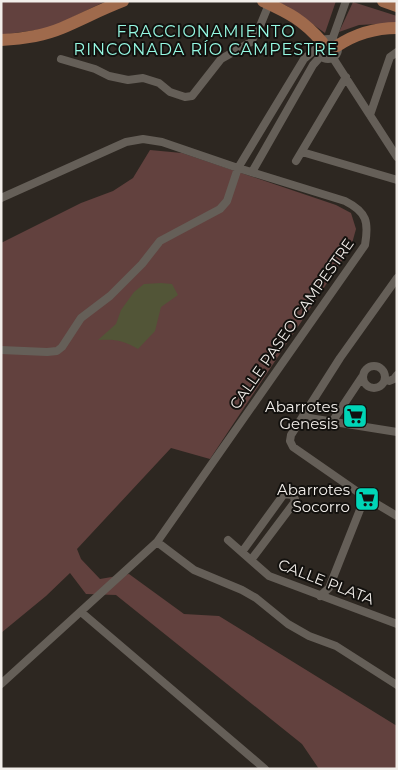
<svg xmlns="http://www.w3.org/2000/svg" width="398" height="770" viewBox="0 0 398 770" font-family="Montserrat,sans-serif">
  <style>
    .green { fill: #62413e }
    .water { fill: #525537 }
    .lines { fill: none; stroke-linecap: round; stroke-linejoin: round }
    .minor { stroke: #655f58; stroke-width: 8 }
    .primary { stroke: #9f6a4c; stroke-width: 12 }
    .labels { text-anchor: middle; stroke-width: 4; stroke-linejoin: round; paint-order: stroke }
    .street-label { font-size: 15px; fill: #f2eeea; stroke: #13110e }
    .poi-label { font-size: 15px; fill: #f2eeea; stroke: #13110e; text-anchor: end }
    .neighbourhood-label { font-size: 16px; letter-spacing: 1px; fill: #96fae4; stroke: #13110e }
  </style>
  <rect width="100%" height="100%" fill="#2d2721"/>
  <path class="green" d="M1,1h105l-56,27 -49,7z
    M275,1h61l-11,32 -38,-27z
    M353,2l44,14v7l-38,2 -20,7z
    M150,150l32,3 154,52 15,8 5,16 -5,18 -141,212 -39,-11 -94,101 4,10 19,20 29,-5 55,40 35,2 178,110v43h-78l-17,-25 -186,-149 -30,-1 -16,-21 -24,23 -45,37v-390l80,-40 32,-12 20,-13z"/>
  <path class="water" d="M161,283l11,1 6,11 -17,12 -6,24 -17,18c-15,-9 -23,-10 -40,-9l18,-16 5,-14 13,-18 10,-8z"/>
  <g class="lines">
    <path class="minor" d="M318 49a10 10 0 1 1 20 0a10 10 0 1 1-20 0Z
      M332,40l14,-39
      M333,58l64,99
      M61,59l34,10 14,7 19,4 15,-2 16,5 11,9 15,5 7,-1 29,-37 30,-17 9,-16 9,-22
      M370,115l20,-58 7,-5
      M302,152l95,28
      M296,161l50,-84
      M252,172l61,-107 8,-9
      M1,198l125,-56 17,-3 19,3 76,26 107,33c22,11 24,21 20,44l-208,297 -156,142
      M397,278l-57,80 -49,77 -1,6 3,6 72,50 32,19
      M1,350l46,2 10,-1 5,-4 19,-29 29,-22 32,-32 18,-23 60,-32 7,-8 11,-33 66,-109 14,-12
      M363 377a11 11 0 1 1 22 0a11 11 0 1 1-22 0Z
      M385,379l4,2 5,-2 3,-4
      M303,417l94,15
      M332,422l30,-45
      M228,540l41,36 128,48
      M157,542l37,28 48,20 14,8 32,26 21,12 27,10 61,39
      M242,552l42,-58 8,1 3,4 -1,4 -43,57
      M320,596l9,-8 36,-91
      M81,612l184,157"/>
    <path class="primary" d="M263,1c26,12 40,19 59,41
      M383,1l14,5
      M1,40c20,-1 42,-4 61,-12 21,-9 40,-19 61,-27
      M337,46c18,-12 38,-18 60,-18"/>
  </g>
  <defs>
    <symbol id="supermarket-square" viewBox="-11 -11 22 22"><rect x="-9" y="-9" width="18" height="18" rx="4" fill="#00d5b7" stroke="#13110e"/><path d="M-6-5.5h2.5l.6 2H6L4.5 2H-2.5L-4.4-4H-6ZM-1.5 3.2a1.3 1.3 0 1 0 .1 0ZM3 3.2a1.3 1.3 0 1 0 .1 0Z" fill="#111"/></symbol>
  </defs>
  <g fill-rule="evenodd">
    <use href="#supermarket-square" x="341" y="402" width="28" height="28"/>
    <use href="#supermarket-square" x="353" y="485" width="28" height="28"/>
  </g>
  <g class="labels">
    <g class="street-label">
      <text transform="translate(292 324) rotate(-55)" y="5">CALLE PASEO CAMPESTRE</text>
      <text transform="translate(326 582) rotate(21)" y="5">CALLE PLATA</text>
    </g>
    <g class="poi-label">
      <text x="338" y="412">Abarrotes<tspan x="338" dy="17">Genesis</tspan></text>
      <text x="350" y="495">Abarrotes<tspan x="350" dy="17">Socorro</tspan></text>
    </g>
    <g class="neighbourhood-label">
      <text x="206" y="37">FRACCIONAMIENTO<tspan x="206" dy="18">RINCONADA RÍO CAMPESTRE</tspan></text>
    </g>
  </g>
  <rect width="398" height="770" fill="none" stroke="#f2eeea" stroke-width="5"/>
</svg>
